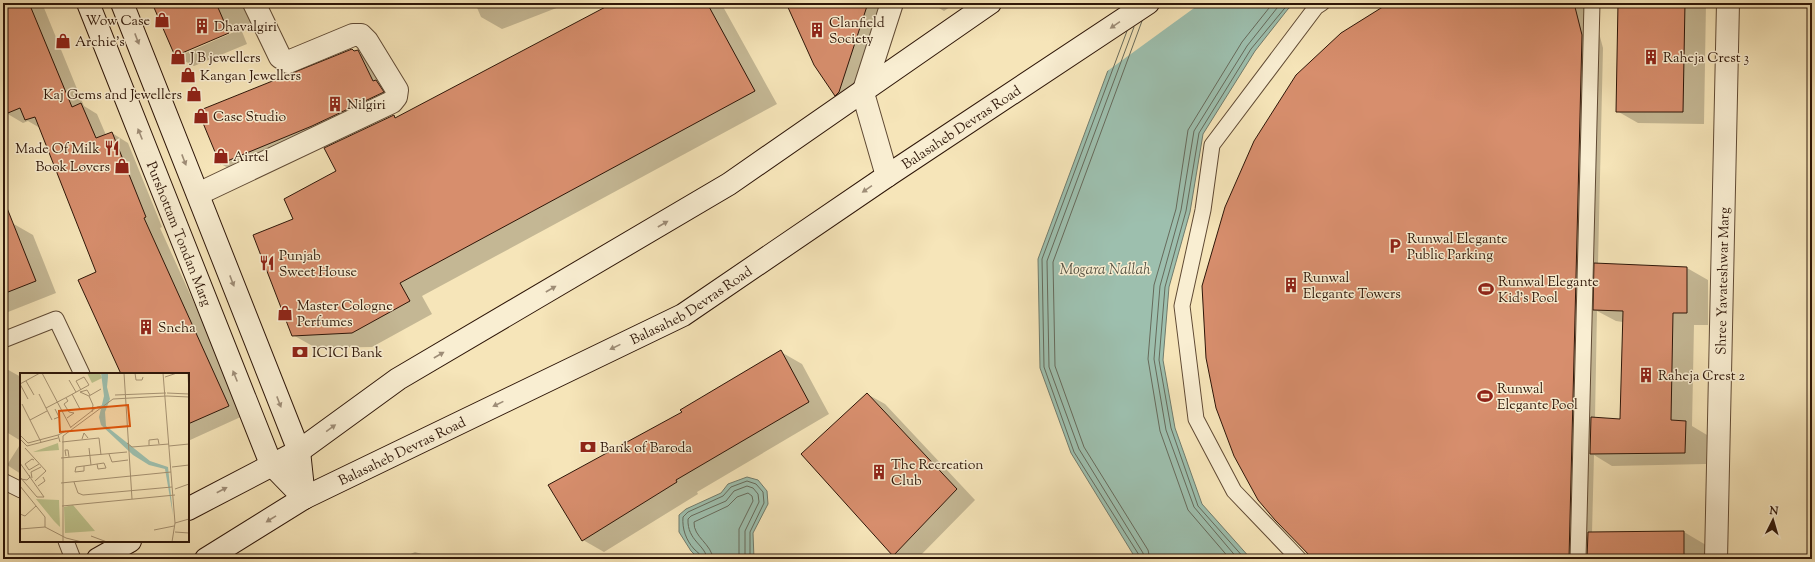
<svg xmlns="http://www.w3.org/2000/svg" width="1815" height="562" viewBox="0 0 1815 562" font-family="'Sorts Mill Goudy',serif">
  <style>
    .water { fill: #9dbfae; stroke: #717b6c }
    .pier { fill: #f6e5b9 }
    .shadow { fill: #0003; fill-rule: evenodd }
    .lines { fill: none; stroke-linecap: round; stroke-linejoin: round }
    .shore { stroke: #666a5b; stroke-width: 1 }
    .building { fill: #d78e6d; stroke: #2e1608 }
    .service-casing { stroke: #604a34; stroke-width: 17 }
    .minor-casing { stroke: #604a34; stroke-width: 24 }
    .tertiary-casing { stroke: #604a34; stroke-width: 24 }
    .secondary-casing { stroke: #2e1608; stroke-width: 24 }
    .service { stroke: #f9eed2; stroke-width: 15 }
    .minor { stroke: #f9eed2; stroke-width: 22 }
    .tertiary { stroke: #f9eed2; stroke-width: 22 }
    .secondary { stroke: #f9eed2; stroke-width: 22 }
    .oneway { fill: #9e8d77 }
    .labels { text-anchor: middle; stroke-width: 3; stroke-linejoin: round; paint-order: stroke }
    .poi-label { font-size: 14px; fill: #2e1608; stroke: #f9eed2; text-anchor: start }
    .street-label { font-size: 14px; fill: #2e1608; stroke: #f9eed2 }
    .water-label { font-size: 15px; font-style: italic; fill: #555142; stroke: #f9eed2 }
    .inset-road { fill: none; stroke: #a69272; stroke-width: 1 }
    .view { fill: #df560c; fill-opacity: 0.15; stroke: #df560c; stroke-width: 2 }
    .inset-edge { fill: none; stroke: #2e1608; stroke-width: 2 }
  </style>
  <rect width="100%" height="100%" fill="#f6e5b9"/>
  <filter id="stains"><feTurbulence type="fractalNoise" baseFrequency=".005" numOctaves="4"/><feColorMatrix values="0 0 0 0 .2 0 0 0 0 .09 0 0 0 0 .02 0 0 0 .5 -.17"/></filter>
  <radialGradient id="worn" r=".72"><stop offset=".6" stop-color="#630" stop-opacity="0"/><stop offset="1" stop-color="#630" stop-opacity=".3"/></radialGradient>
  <path class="water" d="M1133,3h162l-7,6 -33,42 -52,83 -13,78 -21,75 -6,73 12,68 27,76 49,55h-115l-65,-106 -31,-85 -2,-109z
    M747,477l11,3 9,11 1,13 -15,29 1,26h-55l-8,-8 -12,-19v-17l7,-6 35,-16 7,-9z"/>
  <path class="pier" d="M1131,3h70l-95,69z"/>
  <path class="shadow" d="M3,3h39l42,103 13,8 9,21 6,-2 16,10 34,84 -2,1 85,187 -57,26v-67h-66l-25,-102 -57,-144 -12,-7 -5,2 -17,-10 -3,-8z
    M154,3h97l8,19 -18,7 6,15 -53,22 -19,-10zM234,30v2l-48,21v-3z
    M475,3h83l1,4 -57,22 -21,-12z
    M616,3h105l56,101 -355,192 10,18 -60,33 -56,1 -23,-13 1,-116 44,-47 56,-56 2,2z
    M787,3h93l-30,95 -4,3 -11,-6z
    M937,3h19l-12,8 -5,-3z
    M1391,3h200l12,45 -5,216 89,4 21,12v45h-14l-2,101 15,9 -1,29 -94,2 -18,-11 -2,78 92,-1 22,13 -1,14h-390l-8,-6 -32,-33zM1597,311l19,10 7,1 -2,99 -26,-3z
    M1619,3h87l-2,121 -66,-1 -21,-12z
    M352,50l25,12 18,30 -156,82 -18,-10z
    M12,223l21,12 23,58 -53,21v-88z
    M781,352l21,12 27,50 -132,78 1,2 -94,58 -21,-12 100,-127z
    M3,367l18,10v64l-18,-11z
    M867,394l18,10 90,96 -58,59h-16l-8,-4z
    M21,443v31l-14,-9z
    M415,552l10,3 6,4h-31z"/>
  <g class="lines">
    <path class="shore" d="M1142,21l-89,241 2,104 29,81 64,103 2,9
      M1134,27l-87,234 2,106 30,82 64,104 1,6
      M1127,31l-85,228 2,108 30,85 65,103v4
      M702,559c-1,-5 -4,-6 -8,-10 -8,-9 -12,-20 -11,-32l5,-5 35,-16 8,-9 16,-6 9,3 7,8 1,11 -14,29v27
      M707,559c-1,-14 -20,-18 -19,-40l3,-3 35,-15 8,-10 13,-5 6,2 5,6 1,8 -14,29v28
      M713,559c-1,-15 -20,-22 -19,-37l34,-16 9,-9 11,-4 4,3 1,5 -14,28v30
      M1230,559l-42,-49 -28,-79 -12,-72 6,-74 22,-76 12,-79 54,-88 31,-39
      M1238,559l-44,-52 -28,-77 -12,-71 6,-73 21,-76 13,-79 53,-85 34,-43
      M1245,559l-47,-53 -27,-78 -12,-68 6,-73 21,-76 13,-78 52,-84 38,-46"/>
  </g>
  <path class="building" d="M3,3h26l43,104 9,-4 15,35 16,-6 34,85 -2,1 85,188 -41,18v-50h-67l-43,-94 18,-8 -61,-155 -10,3 -5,-12 -17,7z
    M152,3h64l13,30 -54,23z
    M613,3h94l48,88 -355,192 10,18 -58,32 -60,3 -39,-101 40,-16 -9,-20 52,-28 -12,-23 70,-33 1,3z
    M786,3h82l-29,89 -4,4 -21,-31z
    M1389,3h185l8,32 -13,524h-256l-38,-39 -17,-20 -24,-44 -18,-48 -10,-50 -4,-72 23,-79 29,-66 42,-66 45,-42z
    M1618,3h67l-2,109h-67z
    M352,49l2,2 4,-1 15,31 3,-1 8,12 -72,34 -92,38 -22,-53z
    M5,203l31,78 -33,13v-90z
    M1594,263l93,4v46h-14l-2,107 15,1 -1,32 -95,1 1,-37 29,2 3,-108 -30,-1z
    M781,350l28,52 -133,78 1,2 -95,59 -34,-56 134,-73 -2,-2z
    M867,393l90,96 -64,67 -92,-102z
    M1684,531v28h-97l1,-27z"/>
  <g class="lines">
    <defs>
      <path id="service" d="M3,340l53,-21 26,55
        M3,481l18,9
        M66,541l7,18
        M1299,559l-65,-68 -38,-72 -14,-113 21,-96 9,-65 104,-138 6,-4
        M1578,559l14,-556"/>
      <path id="minor" d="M887,176l-24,-83 29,-90
        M198,194l194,-92 4,-5 1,-7 -30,-49 -6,-6h-8l-65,27 -8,-5 -26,-54"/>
      <g id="tertiary">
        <path id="s1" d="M1716,559l12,-556"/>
      </g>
      <g id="secondary">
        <path id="s2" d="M88,3l183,461 33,34"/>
        <path d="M122,3l177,448 5,47"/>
        <path d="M188,509l111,-58 99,-72 331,-195 261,-181"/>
        <path d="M98,559l32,-18"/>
        <path id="s3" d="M206,559l98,-61 379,-183 204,-139 261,-173"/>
      </g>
    </defs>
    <use href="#service" class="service-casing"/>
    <use href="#minor" class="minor-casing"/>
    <use href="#tertiary" class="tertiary-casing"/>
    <use href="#secondary" class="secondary-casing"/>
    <use href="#service" class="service"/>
    <use href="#minor" class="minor"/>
    <use href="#tertiary" class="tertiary"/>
    <use href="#secondary" class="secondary"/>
  </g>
  <defs><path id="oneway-solid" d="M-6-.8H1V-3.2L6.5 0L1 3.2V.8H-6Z"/></defs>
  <g class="oneway">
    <use href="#oneway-solid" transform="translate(1115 25) rotate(146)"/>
    <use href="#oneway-solid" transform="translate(137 39) rotate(69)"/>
    <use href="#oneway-solid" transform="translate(140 134) rotate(-112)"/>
    <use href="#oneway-solid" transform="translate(184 160) rotate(69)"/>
    <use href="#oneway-solid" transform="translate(867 189) rotate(146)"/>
    <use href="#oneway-solid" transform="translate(663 224) rotate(-30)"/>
    <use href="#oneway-solid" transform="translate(232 281) rotate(69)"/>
    <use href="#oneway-solid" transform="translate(551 289) rotate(-30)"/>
    <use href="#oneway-solid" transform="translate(615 347) rotate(154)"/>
    <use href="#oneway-solid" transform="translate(439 355) rotate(-30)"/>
    <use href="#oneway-solid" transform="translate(235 376) rotate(-112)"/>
    <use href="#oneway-solid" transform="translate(279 402) rotate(69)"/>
    <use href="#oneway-solid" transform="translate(498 404) rotate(154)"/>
    <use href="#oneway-solid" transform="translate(331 428) rotate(-36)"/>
    <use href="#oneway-solid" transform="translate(222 490) rotate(-28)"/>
    <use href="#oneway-solid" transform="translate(271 519) rotate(148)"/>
  </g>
  <defs>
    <symbol id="shop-bare" viewBox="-9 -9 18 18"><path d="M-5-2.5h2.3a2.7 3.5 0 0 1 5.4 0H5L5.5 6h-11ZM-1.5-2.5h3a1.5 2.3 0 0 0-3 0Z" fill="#8f2418" stroke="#f9eed2" stroke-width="2.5" paint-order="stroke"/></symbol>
    <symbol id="building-bare" viewBox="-9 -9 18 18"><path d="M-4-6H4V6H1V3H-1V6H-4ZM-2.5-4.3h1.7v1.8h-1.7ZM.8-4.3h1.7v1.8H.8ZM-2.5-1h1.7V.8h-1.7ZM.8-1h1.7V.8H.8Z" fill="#8f2418" stroke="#f9eed2" stroke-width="2.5" paint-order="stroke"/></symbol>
    <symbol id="restaurant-bare" viewBox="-9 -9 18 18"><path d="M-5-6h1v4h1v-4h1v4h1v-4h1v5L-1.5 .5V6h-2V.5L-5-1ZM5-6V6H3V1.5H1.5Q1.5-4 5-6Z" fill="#8f2418" stroke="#f9eed2" stroke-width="2.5" paint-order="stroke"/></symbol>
    <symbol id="parking-bare" viewBox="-9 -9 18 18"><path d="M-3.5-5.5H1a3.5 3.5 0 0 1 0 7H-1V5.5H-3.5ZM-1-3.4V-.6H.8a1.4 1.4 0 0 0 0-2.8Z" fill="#8f2418" stroke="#f9eed2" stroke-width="2.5" paint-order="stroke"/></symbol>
    <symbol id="stadium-bare" viewBox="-9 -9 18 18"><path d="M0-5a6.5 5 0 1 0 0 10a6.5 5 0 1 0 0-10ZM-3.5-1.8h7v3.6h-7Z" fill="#8f2418" stroke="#f9eed2" stroke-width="2.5" paint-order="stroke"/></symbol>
    <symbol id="bank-bare" viewBox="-9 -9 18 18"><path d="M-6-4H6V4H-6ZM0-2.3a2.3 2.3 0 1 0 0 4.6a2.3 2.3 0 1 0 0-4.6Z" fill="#8f2418" stroke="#f9eed2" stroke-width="2.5" paint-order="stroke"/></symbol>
  </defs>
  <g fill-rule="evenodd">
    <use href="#shop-bare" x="151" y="9" width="22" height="22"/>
    <use href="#building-bare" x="191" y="15" width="22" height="22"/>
    <use href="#building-bare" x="806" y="19" width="22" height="22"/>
    <use href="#shop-bare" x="52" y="30" width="22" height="22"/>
    <use href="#shop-bare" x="167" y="46" width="22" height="22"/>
    <use href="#building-bare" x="1640" y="46" width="22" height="22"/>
    <use href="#shop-bare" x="177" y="64" width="22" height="22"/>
    <use href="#shop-bare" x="183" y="83" width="22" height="22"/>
    <use href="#building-bare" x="324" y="93" width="22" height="22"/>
    <use href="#shop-bare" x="190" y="105" width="22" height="22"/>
    <use href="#restaurant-bare" x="101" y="137" width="22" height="22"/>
    <use href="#shop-bare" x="210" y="145" width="22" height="22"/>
    <use href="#shop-bare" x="111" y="155" width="22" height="22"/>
    <use href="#parking-bare" x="1384" y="235" width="22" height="22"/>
    <use href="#restaurant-bare" x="256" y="252" width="22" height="22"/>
    <use href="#building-bare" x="1280" y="274" width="22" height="22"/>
    <use href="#stadium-bare" x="1475" y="278" width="22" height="22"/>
    <use href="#shop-bare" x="274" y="302" width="22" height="22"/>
    <use href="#building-bare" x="135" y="316" width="22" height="22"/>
    <use href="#bank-bare" x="289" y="341" width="22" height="22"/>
    <use href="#building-bare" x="1635" y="364" width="22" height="22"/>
    <use href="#stadium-bare" x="1474" y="385" width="22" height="22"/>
    <use href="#bank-bare" x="577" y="436" width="22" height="22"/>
    <use href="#building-bare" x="868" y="461" width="22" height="22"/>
  </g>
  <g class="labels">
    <g class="poi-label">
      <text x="150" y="25" text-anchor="end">Wow Case</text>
      <text x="829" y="27">Clanfield<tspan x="829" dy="16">Society</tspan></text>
      <text x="214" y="31">Dhavalgiri</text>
      <text x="75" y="46">Archie's</text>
      <text x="190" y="62">J B jewellers</text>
      <text x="1663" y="62">Raheja Crest 3</text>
      <text x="200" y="80">Kangan Jewellers</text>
      <text x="182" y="99" text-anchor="end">Kaj Gems and Jewellers</text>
      <text x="347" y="109">Nilgiri</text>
      <text x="213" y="121">Case Studio</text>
      <text x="100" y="153" text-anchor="end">Made Of Milk</text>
      <text x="233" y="161">Airtel</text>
      <text x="110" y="171" text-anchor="end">Book Lovers</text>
      <text x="1407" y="243">Runwal Elegante<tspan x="1407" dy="16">Public Parking</tspan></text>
      <text x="279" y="260">Punjab<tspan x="279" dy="16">Sweet House</tspan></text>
      <text x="1303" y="282">Runwal<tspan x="1303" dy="16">Elegante Towers</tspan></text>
      <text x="1498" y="286">Runwal Elegante<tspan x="1498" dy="16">Kid's Pool</tspan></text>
      <text x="297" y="310">Master Cologne<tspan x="297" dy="16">Perfumes</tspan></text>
      <text x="158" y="332">Sneha</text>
      <text x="312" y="357">ICICI Bank</text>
      <text x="1658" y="380">Raheja Crest 2</text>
      <text x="1497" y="393">Runwal<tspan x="1497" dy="16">Elegante Pool</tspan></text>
      <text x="600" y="452">Bank of Baroda</text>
      <text x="891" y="469">The Recreation<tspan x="891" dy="16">Club</tspan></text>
    </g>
    <g class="street-label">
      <text dy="5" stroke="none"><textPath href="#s3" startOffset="872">Balasaheb Devras Road</textPath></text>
      <text dy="5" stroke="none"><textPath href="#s2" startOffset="248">Purshottam Tondan Marg</textPath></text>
      <text dy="5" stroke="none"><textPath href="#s1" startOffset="278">Shree Yavateshwar Marg</textPath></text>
      <text dy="5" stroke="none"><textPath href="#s3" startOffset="548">Balasaheb Devras Road</textPath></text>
      <text dy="5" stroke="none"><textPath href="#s3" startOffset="224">Balasaheb Devras Road</textPath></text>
    </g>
    <g class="water-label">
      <text x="1105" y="274">Mogara Nallah</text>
    </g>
  </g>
  <g transform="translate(20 373)">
    <rect width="169" height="169" fill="#f6e5b9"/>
    <path d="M67,0h13l2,5 -10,5zM38,70l1,7 -26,2zM16,126l23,1 1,27 -6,-6zM53,132l22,26 -30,2 -1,-26z" fill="#bec48e"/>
    <path d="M81,0h7v4l-1,10 3,12 -5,13 1,14 44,35 18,6 5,48 -8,-46 -16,-4 -16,-10 -32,-30 -2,-8 5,-21z" fill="#9dbfae"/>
    <path class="inset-road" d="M22,0l29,55M104,0l8,126M115,0l1,7h6l1,-3M143,0l12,150 -3,19M168,0l1,21M145,4l12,-4M49,7l7,12M6,8l8,14M0,11l20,-11M0,11l8,15M147,20l22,1M19,21l13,26M52,21l8,15M95,22l51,-2M69,23l-9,-4 7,-2 3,5M147,23l22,1M46,25l2,3 -4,3 5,8 5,1 -7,5M2,31l19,38M26,35l23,-12 20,-11 -5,-8 -8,4 5,9M72,39l1,-7 -4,-9 12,-7M34,46l5,-2 -4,-8M10,47l17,-9M51,54l26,-20 5,-1M0,62l8,8 30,-8M0,66l7,7 31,-8M62,66l2,-6 4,5M40,69l-2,-7 8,-4M42,69l37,-4 2,17M107,70l5,4 37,-3M129,72v-5l9,-1 1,5M149,73l20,-2M5,75l21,23 -11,10M69,75l2,17M89,81l3,8 16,-2M46,83l-1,-6h3l1,7M41,85l66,-6M14,87l-2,-1 -7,5 4,6 10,-6M0,90l24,34h-7l-17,-20M64,93v5l-9,1 1,-5 15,-2 6,-1 7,-1 2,5 -8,1 -1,-5M152,94l17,-2M12,105l-1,-6 10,-5M1,106l6,1 3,-3 -1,-2M54,109l4,11 5,2 89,-8M41,110l110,-11M0,113l25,31v10M18,113l7,-5 -2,-4M155,116l14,-5M42,133l113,-11M0,141l5,2 11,-10M155,150l14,-4M0,156l25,-2 21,11 16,4M134,157l20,-4M155,159l14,1M71,163l16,6M43,169v-106l50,-37 54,-3"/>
    <path class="view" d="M108,32l2,21 -70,6 -1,-21z"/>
    <rect width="169" height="169" class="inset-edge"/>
  </g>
  <rect width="1815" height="562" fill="none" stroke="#f6e5b9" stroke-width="16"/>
  <rect x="4" y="4" width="1807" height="554" fill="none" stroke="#2e1608" stroke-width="2"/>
  <rect x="8" y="8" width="1799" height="546" fill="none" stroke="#2e1608"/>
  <g transform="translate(1773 520) rotate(5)" stroke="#f9eed2" stroke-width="3" paint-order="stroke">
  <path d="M0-3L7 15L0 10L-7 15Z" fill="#2e1608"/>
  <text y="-6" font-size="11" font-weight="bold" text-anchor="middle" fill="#2e1608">N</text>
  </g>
  <rect width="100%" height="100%" filter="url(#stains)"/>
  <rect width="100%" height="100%" fill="url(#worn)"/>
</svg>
